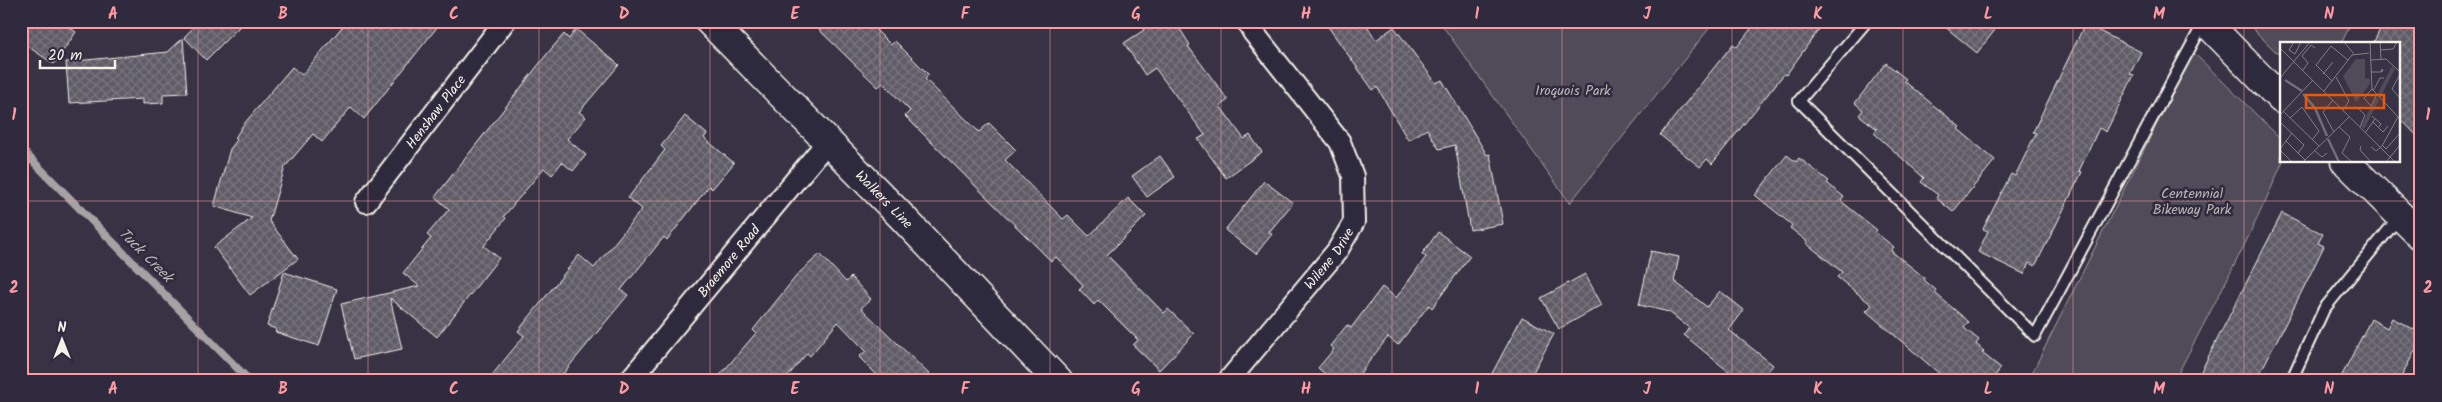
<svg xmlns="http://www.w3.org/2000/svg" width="2442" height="402" viewBox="0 0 2442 402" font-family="Kalam,sans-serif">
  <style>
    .green { fill: #504b59; stroke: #a29ea0 }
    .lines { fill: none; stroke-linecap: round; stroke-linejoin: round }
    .stream { stroke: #a6a2a4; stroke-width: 8 }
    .building { fill: url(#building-cross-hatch); stroke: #f4f1e8 }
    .lane-casing { stroke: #f4f1e8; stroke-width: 14 }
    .street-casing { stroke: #f4f1e8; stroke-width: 24 }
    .secondary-casing { stroke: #f4f1e8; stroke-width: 31 }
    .lane { stroke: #2f2a3d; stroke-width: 10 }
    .street { stroke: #2f2a3d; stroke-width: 20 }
    .secondary { stroke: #2f2a3d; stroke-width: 28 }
    .grid { fill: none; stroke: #ff9aa2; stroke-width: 1; stroke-opacity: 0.55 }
    .labels { text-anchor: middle; stroke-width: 5; stroke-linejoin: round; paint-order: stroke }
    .park-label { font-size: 14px; fill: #bbb7b6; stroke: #2f2a3d }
    .street-label { font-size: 14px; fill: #f4f1e8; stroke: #2f2a3d }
    .water-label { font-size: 15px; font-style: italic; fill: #bab6b5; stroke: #2f2a3d }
    .inset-river { fill: none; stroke: #726e77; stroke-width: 2.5 }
    .inset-road { fill: none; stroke: #837e86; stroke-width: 1 }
    .view { fill: #e8590c; fill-opacity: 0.15; stroke: #e8590c; stroke-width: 2.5 }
    .inset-edge { fill: none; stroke: #f4f1e8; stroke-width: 2.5 }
    .neatline { fill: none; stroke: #ff9aa2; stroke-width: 2 }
    .grid-label { font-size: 16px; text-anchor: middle; font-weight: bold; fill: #ff9aa2 }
  </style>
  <defs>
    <pattern id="building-cross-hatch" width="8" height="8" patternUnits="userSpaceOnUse" patternTransform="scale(1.25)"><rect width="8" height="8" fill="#5f5c67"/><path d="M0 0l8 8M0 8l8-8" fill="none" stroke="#77747d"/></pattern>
  </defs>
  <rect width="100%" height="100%" fill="#373244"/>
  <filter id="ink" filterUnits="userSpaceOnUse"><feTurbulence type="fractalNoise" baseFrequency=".02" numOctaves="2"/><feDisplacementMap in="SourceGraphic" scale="10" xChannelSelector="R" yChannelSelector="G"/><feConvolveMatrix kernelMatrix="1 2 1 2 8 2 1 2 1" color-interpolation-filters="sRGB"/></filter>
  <g filter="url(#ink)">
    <path class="green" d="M1439,21h276l-145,182z
      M2245,21h107l-11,23h-60v13z
      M2195,54l86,85v22h2c-32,76 -71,147 -109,220h-146l162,-323z"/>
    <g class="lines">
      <path class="stream" d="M21,149l229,232"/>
    </g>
    <path class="building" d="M28,21h32l16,11 -22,32 -33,-22v-10z
      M200,21h45l-39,39 -22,-23z
      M347,21h95l-78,98 -13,-12 -29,35 -9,-8 -28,33 -16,54 29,38 -48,36 -36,-48 38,-29 -38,-12 16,-57 7,-9 -2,-2 8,-13 49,-58 10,8z
      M810,21h57l24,24 4,-4 34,34 -4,4 54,53 10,-9 27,27 -11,10 58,59 5,-4 21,21 39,-38 18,18 -39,39 57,58 4,-4 26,25 -35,36 -26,-25 5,-5 -40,-40 -4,5 -15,-16 4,-4 -27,-28 -5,4 -146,-145 5,-5 -27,-28 -5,4z
      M1138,21h37l15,24 -2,1 40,54 -8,6 24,33 6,-4 12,17 -36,26 -28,-39 7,-4 -50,-67 -10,7 -21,-32 20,-13z
      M1324,21h40l12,19 18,-13 42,56 6,-3 45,75 3,-1 13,70 -33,6 -15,-85 -16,4 -12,-20 -19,11 -31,-53 -4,3z
      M1757,21h68l-39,54 -2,-1 -72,90 -5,-5 -7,8 -40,-32 73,-91 4,3z
      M1938,21h64l-25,32z
      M2384,21h37v119l-23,-24v-72h-25z
      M2085,24l56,28 -11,22 4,1 -28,57 -7,-4 -20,43 3,1 -27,55 -20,39 -6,-3 -5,11 -46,-22 10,-21 -5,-2 28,-55 4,2 21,-43 -3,-1z
      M576,29l43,36 -40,47 7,5 -19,22 19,16 -13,16 -11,-9 -10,13 -8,-7 -40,48 2,2 -22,28 15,12 -62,79 -47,-39 12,51 -48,10 -13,-55 78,-18 -16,-13 28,-35 -4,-3 22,-26 -14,-12 112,-143 17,-20 5,5z
      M183,38l4,55 -24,1v9l-20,1v-5l-74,4 -3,-41 102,-10z
      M1886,63l20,16 -2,2 56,46 -2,2 37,31 -42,52 -17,-14 2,-3 -17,-13 3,-4 -50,-45 3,-4 -18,-14 4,-5 -8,-7z
      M685,116l22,18 -3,4 30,25 -22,26 -3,-3 -42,54 -3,-3 -43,53 7,5 -71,86h-70l37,-45 -6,-5 61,-76 15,13 48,-59 -14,-11 37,-48 -4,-4z
      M1787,155l9,7 3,-4 30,23 -2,2 17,14 -3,4 36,29 -2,2 19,15 -3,4 34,27 -1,2 12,10 -1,3 34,29 -5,6 15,12 -3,4 8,7 -2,2 19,15 -10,13h-43l-82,-70 6,-6 -35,-28 5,-5 -36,-29 2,-1 -18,-14 2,-3 -37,-30z
      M1160,156l15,21 -28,20 -15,-21z
      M1264,181l29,22 -24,29 3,2 -16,20 -31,-24z
      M2282,213l41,21 -5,9 6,3 -20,41 -48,94h-60z
      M1438,232l32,24 -38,52 -3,-3 -31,40 -10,-8 -34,44h-20l-16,-13 16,-19 -4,-3 17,-21 4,3 31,-41 14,11 30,-41 -4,-3z
      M1651,251l28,6 -5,24 33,26 13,-16 24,19 -15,20 44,35 -13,16h-20l-56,-46 5,-7 -20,-16 -30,-7z
      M820,254l26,28 5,-5 20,22 -10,9 75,73h-53l-24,-24 7,-6 -28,-29 -28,34 -3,-3 -23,28h-69l41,-48 -3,-3 45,-56z
      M284,272l53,17 -18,57 -44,-14 1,-3 -9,-3z
      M1585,274l17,31 -43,24 -18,-31z
      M1522,317l32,17 -26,47h-40z
      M2392,318l29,15v6l-22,42h-60l32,-62 16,9z"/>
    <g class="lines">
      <defs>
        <path id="lane" d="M1867,21l-68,80 236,235 169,-314
          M2291,381l33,-72 76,-93"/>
        <g id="street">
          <path id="s1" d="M366,202l139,-181"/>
          <path id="s2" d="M629,381l199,-240"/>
          <path id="s3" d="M1228,381l109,-130 17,-29 -1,-46 -13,-34 -87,-110 -6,-11"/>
        </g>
        <g id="secondary">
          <path id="s4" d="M709,21l193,196 156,164"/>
          <path d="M2205,21l76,78"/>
          <path d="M2345,161l76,75"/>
        </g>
      </defs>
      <use href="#lane" class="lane-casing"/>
      <use href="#street" class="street-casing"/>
      <use href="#secondary" class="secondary-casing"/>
      <use href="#lane" class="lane"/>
      <use href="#street" class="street"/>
      <use href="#secondary" class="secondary"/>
    </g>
  </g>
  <path class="grid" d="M198,21v360M368,21v360M539,21v360M710,21v360M880,21v360M1050,21v360M1221,21v360M1392,21v360M1562,21v360M1732,21v360M1903,21v360M2073,21v360M2244,21v360M21,201h2400"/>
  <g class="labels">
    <g class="park-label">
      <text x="1573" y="95">Iroquois Park</text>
      <text x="2192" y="198">Centennial<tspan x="2192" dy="16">Bikeway Park</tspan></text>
    </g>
    <g class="street-label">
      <text dy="5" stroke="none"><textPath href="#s1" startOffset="114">Henshaw Place</textPath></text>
      <text dy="5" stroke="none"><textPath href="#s4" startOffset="250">Walkers Line</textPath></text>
      <text dy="5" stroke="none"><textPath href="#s3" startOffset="159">Wilene Drive</textPath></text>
      <text dy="5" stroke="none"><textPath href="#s2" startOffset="156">Braemore Road</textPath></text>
    </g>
    <g class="water-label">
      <text transform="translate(146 255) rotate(45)" y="5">Tuck Creek</text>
    </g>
  </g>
  <g transform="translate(2280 42)">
    <rect width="120" height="120" fill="#373244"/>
    <path d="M76,17h9v19l5,1v5l-14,18 -13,-26zM112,24l3,3 -15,29 -3,-3zM96,55l3,3 -15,29 -3,-3z" fill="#504b59"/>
    <path class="inset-river" d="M5,38l17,11M23,52l12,14 12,28M48,97l11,23"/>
    <path class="inset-road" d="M14,0l-5,8 6,4 6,-12M64,0l10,12M90,0l2,47 28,30M100,0l1,17M0,6l115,114M100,8l13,-1 4,-7M90,18l16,-1 14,13M23,28l5,-7 -6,-7 9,-11 4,3M91,30h10l1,-3 1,2 -2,1M43,32l10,-12M120,32l-8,15 8,9M56,35l13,24 -6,9M0,36l30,-36M52,39l-16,-16 15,-19 17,14M92,47l-8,9 7,8 5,-10M44,49l28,-36 17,-2M93,49l7,-13h4M53,58l-10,12 11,20M78,66l7,7 -5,12M3,69l36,35M0,73l33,-35M92,74l9,8 -2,3M10,76l12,-11 17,24 -7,9M0,80l24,23 -6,8M93,80l10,10 5,-6M59,85l11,10 -8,16 10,9M85,91l10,-14M6,99l19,19M102,103l4,4 14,-16M81,104l-1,4 11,12M91,105l5,4 6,-5 16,-29M0,107l12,-16M0,108l12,12M35,109l7,6 5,-4M23,120l46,-45M106,120l14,-17"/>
    <path class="view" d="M26,53h78v13h-78z"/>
    <rect width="120" height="120" class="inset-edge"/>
  </g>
  <rect width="2442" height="402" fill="none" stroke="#2f2a3d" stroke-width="55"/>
  <g transform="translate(62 340)" stroke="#2f2a3d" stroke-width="4" paint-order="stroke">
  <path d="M0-4L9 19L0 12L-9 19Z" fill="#f4f1e8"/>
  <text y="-8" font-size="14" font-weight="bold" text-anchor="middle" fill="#f4f1e8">N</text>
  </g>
  <path d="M40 60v8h75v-8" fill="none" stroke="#f4f1e8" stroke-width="2.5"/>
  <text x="48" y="60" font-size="15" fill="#f4f1e8" stroke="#2f2a3d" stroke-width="4" paint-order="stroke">20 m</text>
  <rect x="28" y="28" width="2386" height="346" class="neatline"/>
  <g class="grid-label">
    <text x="113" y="19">A</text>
    <text x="283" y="19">B</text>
    <text x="454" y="19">C</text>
    <text x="624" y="19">D</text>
    <text x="795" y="19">E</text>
    <text x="965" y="19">F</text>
    <text x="1136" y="19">G</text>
    <text x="1306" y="19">H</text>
    <text x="1477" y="19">I</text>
    <text x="1647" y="19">J</text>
    <text x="1818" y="19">K</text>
    <text x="1988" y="19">L</text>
    <text x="2159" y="19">M</text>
    <text x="2329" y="19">N</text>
    <text x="14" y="120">1</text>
    <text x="2428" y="120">1</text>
    <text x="14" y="293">2</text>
    <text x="2428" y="293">2</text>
    <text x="113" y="394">A</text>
    <text x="283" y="394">B</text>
    <text x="454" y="394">C</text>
    <text x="624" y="394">D</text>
    <text x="795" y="394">E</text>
    <text x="965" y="394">F</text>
    <text x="1136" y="394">G</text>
    <text x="1306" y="394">H</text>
    <text x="1477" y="394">I</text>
    <text x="1647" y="394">J</text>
    <text x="1818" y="394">K</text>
    <text x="1988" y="394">L</text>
    <text x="2159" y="394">M</text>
    <text x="2329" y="394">N</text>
  </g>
</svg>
